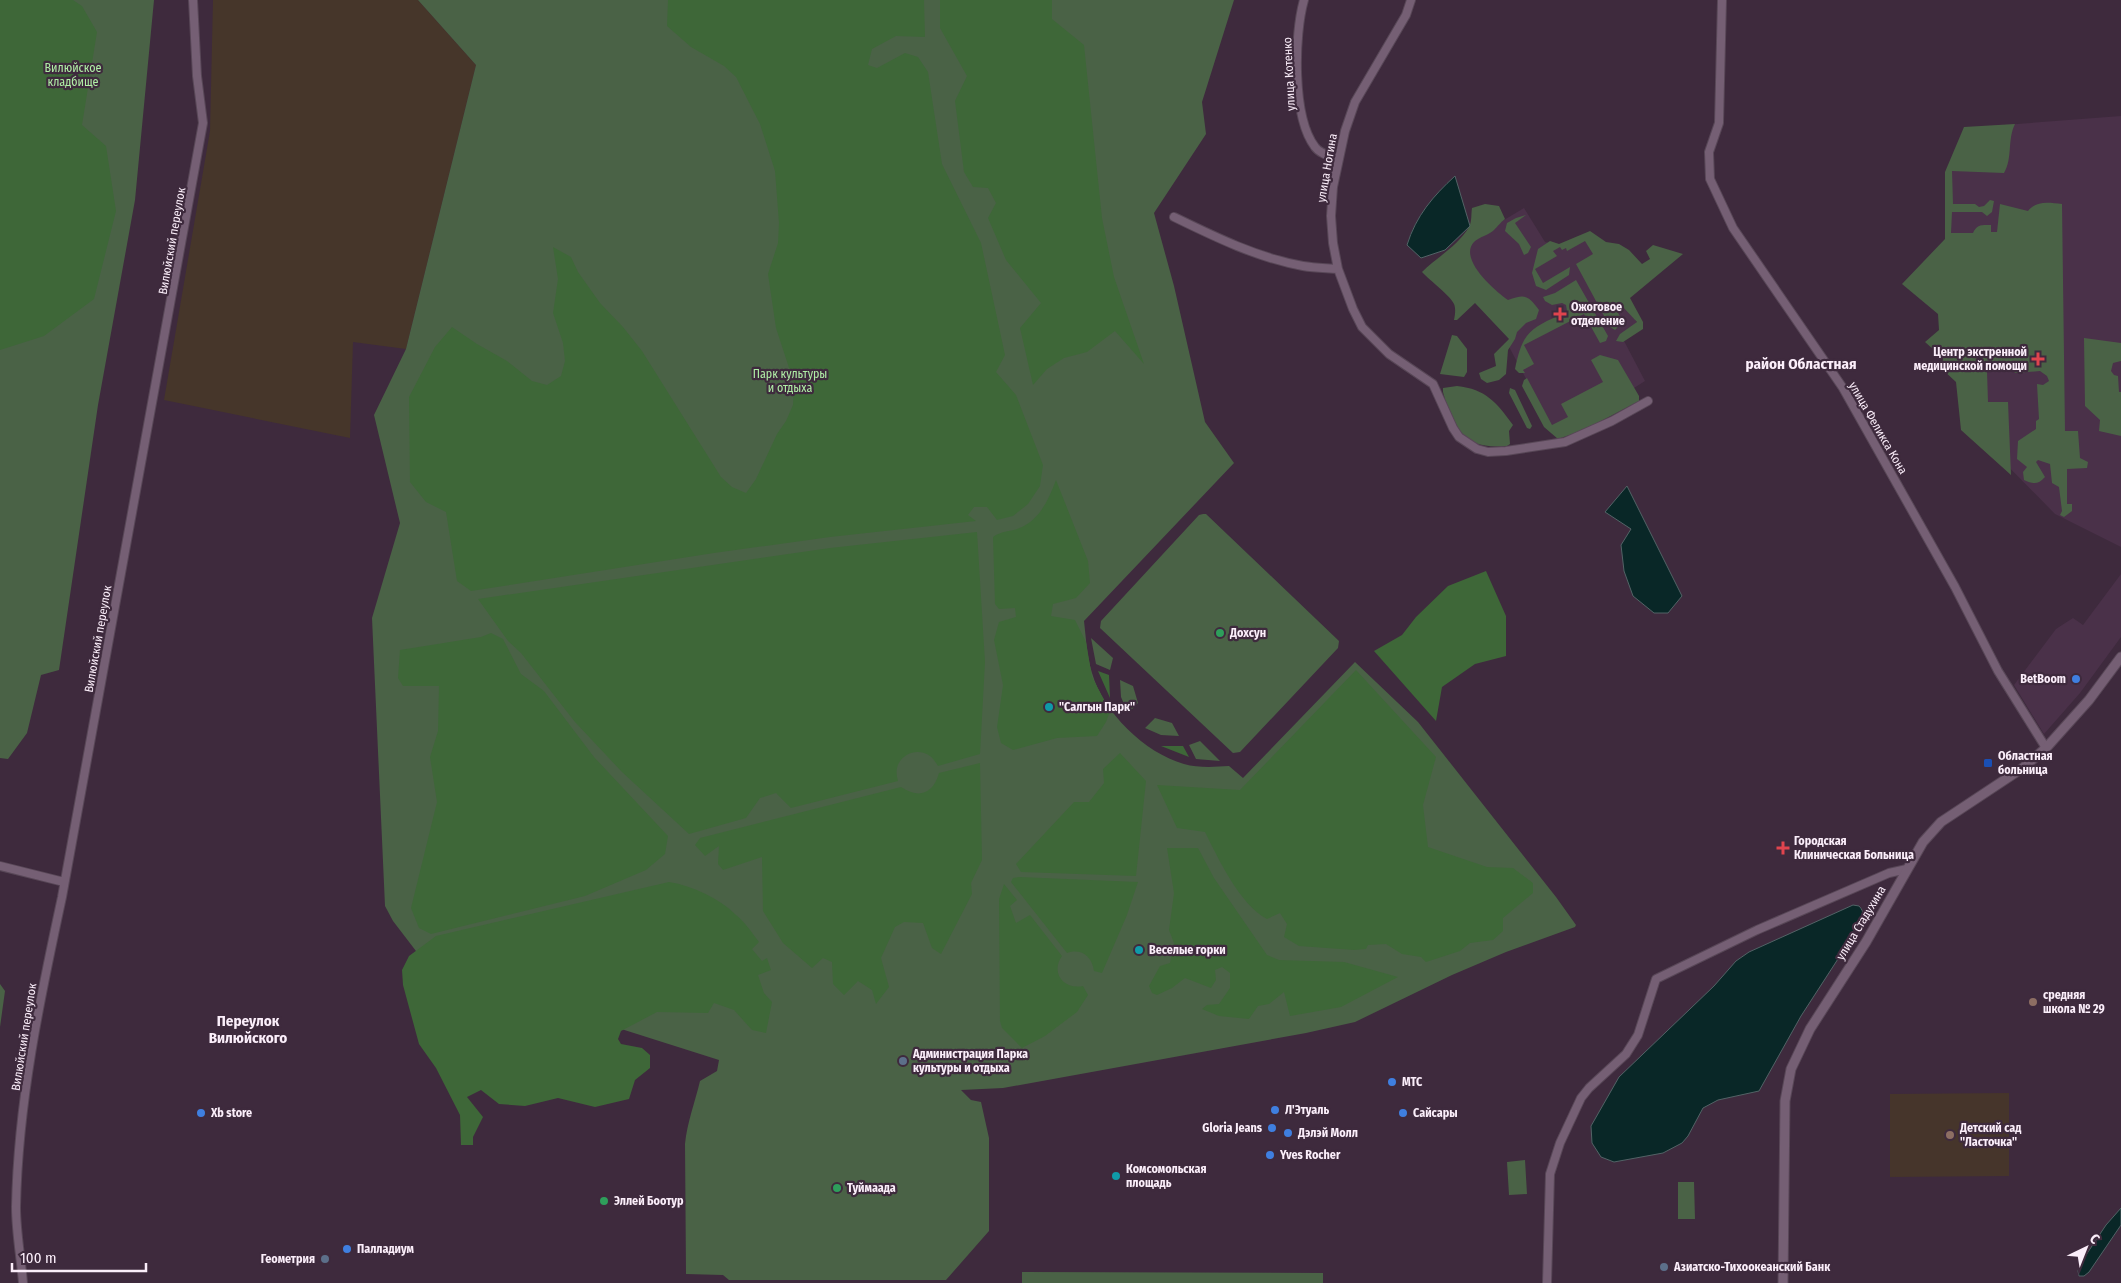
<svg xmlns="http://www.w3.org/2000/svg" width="2121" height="1283" viewBox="0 0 2121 1283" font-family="'Fira Sans Condensed',sans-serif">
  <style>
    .built { fill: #4a3149 }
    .industrial { fill: #46362a }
    .education { fill: #46352b }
    .green { fill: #4a6246 }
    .forest { fill: #3e6738 }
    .water { fill: #092727; stroke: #526366 }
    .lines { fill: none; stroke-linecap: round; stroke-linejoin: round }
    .minor-casing { stroke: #584757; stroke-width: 10 }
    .tertiary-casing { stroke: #584757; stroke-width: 11 }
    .minor { stroke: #755f74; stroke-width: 8 }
    .tertiary { stroke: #755f74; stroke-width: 9 }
    .health-dot { fill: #e0444e; stroke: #3e2a3d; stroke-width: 2 }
    .leisure-dot { fill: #2e9e5b; stroke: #3e2a3d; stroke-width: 2 }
    .shop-dot { fill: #3f7fe0; stroke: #3e2a3d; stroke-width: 2 }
    .culture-dot { fill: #0f9aa8; stroke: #3e2a3d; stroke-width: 2 }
    .transit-dot { fill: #1a4fb4; stroke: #3e2a3d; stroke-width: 2 }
    .education-dot { fill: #8d6e63; stroke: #3e2a3d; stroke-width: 2 }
    .service-dot { fill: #5c6f8a; stroke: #3e2a3d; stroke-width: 2 }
    .labels { text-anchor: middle; stroke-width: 4.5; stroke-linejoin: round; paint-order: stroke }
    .park-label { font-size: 12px; fill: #b0eea6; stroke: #3e2a3d }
    .street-label { font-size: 12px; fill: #fbeefa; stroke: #3e2a3d }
    .poi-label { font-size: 12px; font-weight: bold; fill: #fbeefa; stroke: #3e2a3d; text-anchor: start }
    .quarter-label { font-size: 15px; font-weight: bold; fill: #fbeefa; stroke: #3e2a3d }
  </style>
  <rect width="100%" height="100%" fill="#3e2a3d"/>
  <path class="built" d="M2121,116v431l-66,-33 -61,-62 -31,-22 -16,-258 18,-44z
    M1524,208l21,34 14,4 32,-14 49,97 -17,10 22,42 -88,56 -50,-94 4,-4 -45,-88 3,-10z
    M2121,574v63l-41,56 -36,41 -30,-49 42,-56 17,-11 10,7z"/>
  <path class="industrial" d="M213,0h205l58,65 -70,284 -53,-7 -3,96 -186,-38 46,-269z"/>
  <path class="education" d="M2009,1093v83l-119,1v-83z"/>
  <path class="green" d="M0,0h154l-19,200 -37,205 -39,265 -18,5 -14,58 -19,26 -8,-1z
    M418,0h816l-32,102 4,32 -52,79 20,73 31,136 29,41 -150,158c2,17 3,36 8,52 11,39 53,80 92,91 14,4 30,3 45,2l14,12 112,-116 63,60 138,175 20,28 -1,2 -69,25 -54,23 -97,47 -49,11 -303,55 -42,2 10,10 10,2 8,36v93l-43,49h-217l-6,-5 -37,-1 -1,-130c2,-21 10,-42 15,-63l17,-10 2,-11 -290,-92 -36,-47 -8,-15 -13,-288 28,-95 -26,-108 32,-66 70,-284z
    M2015,124c-8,16 -2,34 -11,49l-52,-2 1,33h22l4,3 5,-1 6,-6 4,1 -2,11 -5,4 -5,-4h-30l-1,21h22c4,-9 9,-8 18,-8v7h6l3,-28 28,7c9,-11 21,-8 34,-7l3,227h13l2,27 8,4 -1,6 -20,1v35h5v7l-8,6 -4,-2 2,-4 -3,-24 -7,-4 -2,-19 -12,-4 -2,2 9,15c-7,8 -12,7 -21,3l-1,-8 4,-5 -10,-8 1,-18 18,-12v-8l3,-2 -2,-35 6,1 6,-4 -2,-5 -7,-5 -25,2 -4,-5 -4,3h-20l1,31h20l3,73 -50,-45 -5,-48 -14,-13 1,-11 -18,-16 14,-12 -1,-16 -36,-30 43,-45v-67l19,-45z
    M1485,204l14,2 6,13c-5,4 -7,7 -11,11 -5,5 -15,7 -20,12 -16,17 21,49 34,58 17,-6 20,-5 31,10l-3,9 -10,4 -9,9 -2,7 -7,11 -2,24 -7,6 -12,3 -6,-4 -2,-6 17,-7 -2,-12 15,-15 -34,-36 -18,17h-3c1,-5 2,-11 0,-16 -3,-8 -25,-24 -32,-32 15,-15 36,-26 47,-45 3,-5 2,-13 3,-19z
    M1526,215l-11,8 16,24 -3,6 -4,2 -5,-11 -14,-13 2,-8 9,-5z
    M1590,231l16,11 13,2 10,6 13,14 8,-5 -4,-8 7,-6 30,9 -53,44 13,24v7l-20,13 -7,-1 4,-7 17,-12 -14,-15 -6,4 6,11 -8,8 -5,-3 -34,-63 17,-10 -8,-13 -18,10 -1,-3 -4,2 -2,-3 -7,4 4,5 -22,13 8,14 27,-16 -1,8 -23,15 -10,-4 -4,-13 6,-24 12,-8 9,3z
    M1576,280l32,56 -2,5 -6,2 -16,-29 -60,31 10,19 -11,6 2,3h-6l-4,-4c7,-34 13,-40 45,-54l4,3 4,-1 -2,-12 -4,-2 -10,2 -7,-4 -2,-4 12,-4z
    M1452,335l5,1 10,13v23l-3,5 -24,-3z
    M2084,338l37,5v18l-8,2 -2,8 3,4 4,1 1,16h2v44l-22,-5 1,-11 -15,-14z
    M1600,355l18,5 21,36v5l-55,29 -26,9 -14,-12 -22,-41 2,-6 3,-2 25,47 16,-8 -7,-13 42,-22 -12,-22z
    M1457,386c29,3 40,17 56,39l-4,6 1,13 -3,2c-42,4 -54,-16 -64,-54v-4z
    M1510,388l5,2 17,36 -2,3 -3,-1 -18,-35z
    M1203,514h3l133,127 -1,7 -98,104 -7,1 -133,-125 1,-7 98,-106z
    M1091,638l22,20 -3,12 -14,-6z
    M1120,680l13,6 5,17 -10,10 -7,-16z
    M1155,718l17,5 7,13 -18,-1 -16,-7z
    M1200,741l20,20 -24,-2 -7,-14z
    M0,984l5,7 -5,36z
    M1525,1160l2,34 -18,1 -2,-33z
    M1678,1182h16l1,37h-17z
    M1022,1272l301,1v10h-301z"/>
  <path class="forest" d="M0,0h73l9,6 15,26 -15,93 24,21 10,65 -22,88 -50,37 -44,14z
    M668,0h256l1,37 -29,-1 -24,13 -4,16 9,3 28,-15 13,4 10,15 14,92 39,79 24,112 -9,17 20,23 27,70 -3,21 -12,18 -15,12 -16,4 -10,-13h-13l-6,8 8,6 -146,16 -116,16 -243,38 -14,-10 -11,-69 -20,-10 -16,-20 -1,-85 26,-50 17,-20 25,17 30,17 25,20 15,4 14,-9 4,-15 -2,-18 -10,-30 5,-34 -5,-32 18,10 7,15 22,31 23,24 19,24 79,126 11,10 14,6 10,-14 21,-45 9,-13 7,-16 1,-22 -18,-55 -8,-54 10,-31 1,-20 -4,-52 -15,-47 -24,-47 -12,-11 -33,-19 -24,-21z
    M940,0h112v19l32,26 18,173 12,59 30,87 -29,-33 -28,21 -23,6 -17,11 -14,16 -13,-57 21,-25 -35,-43 -18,-42 8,-15 -8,-15 -15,-1 -9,-15 -9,-71 12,-25 -27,-48z
    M1056,480l32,81 2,22 -14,15 -23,6 -2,12 24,4 11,22 6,35 18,34 -4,11 -9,14 -40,2 -44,12 -12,-7 -4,-16 6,-42 -9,-45 5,-18 17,-5 -1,-9 -16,1 -4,-5 -2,-67c9,-7 19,-5 29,-10 19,-9 27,-29 34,-47z
    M977,532l8,130 -5,92 -42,12c-2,-3 -5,-8 -8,-10 -12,-9 -30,-2 -33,12 -1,4 0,9 1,13l-107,27 -15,-15 -16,5 -14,20 -57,16 -67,-62 -47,-50 -54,-69 -13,-12 -30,-42 352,-51z
    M1486,571l20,45v40l-31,8 -33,23 -6,34 -62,-70 28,-16 14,-18 32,-31z
    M491,633l12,6 18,35 23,17 50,66 74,79 -3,18 -19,16 -61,26 -154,38 -12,-6 -8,-20 26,-106 -7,-45 8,-26 1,-45h-36l-5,-8 2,-28 81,-13z
    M1356,670l80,87 -13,48 5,42 59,20 26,1 20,15v10l-30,25v13l-10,9 -23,3 -10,8 -34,11 -5,-5 -19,-3 -16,-10 -18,1 -2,4 -12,1 -55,-4 -15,-9 3,-13 -7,-11 -13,6c-27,-14 -49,-61 -62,-87l-28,-4 -20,-43 83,5z
    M1098,671l11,4 1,23z
    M1161,746h22l6,11z
    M1120,753l26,28 -10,95 -115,-4 -5,-8 58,-62h15l15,-19 -1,-14z
    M980,763l2,97 -11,23 1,11 -31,60 -9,-6 -9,-25 -19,-1 -9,5 -14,31 8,29 -13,17 -4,-14 -14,-9 -14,14 -11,-11 -1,-22 -9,-4 -11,10 -29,-25 -20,-32 -1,-54 -39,13 -5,-6 1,-18 -14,10 -10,-11 5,-7 201,-51c18,12 32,7 38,-14z
    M1167,848h31l16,30 53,77 12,5 65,2 54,15 -57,30 -51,9 -6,-24 -15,12 -11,2 -9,13 -30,-3 -17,-7 5,-4 12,-1 11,-16v-15l-8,-6 -7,3 1,10 -5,8 -26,-10 -13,10 -15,7 -5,-2 -3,-7 11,-20 10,-3 4,-20 -5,-13 5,-37z
    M1019,877l119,5 -11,33 -25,58 -8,-2c-2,-15 -13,-23 -27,-18l-56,-71 2,-4z
    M669,882c24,4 50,16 67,33 9,7 16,18 23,27l-7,7 10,12 5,-3 4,12 -13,5 6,18 8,9 -6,31 -14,-3 -18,-20 -20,-7 -6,10 -51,-1 -36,19 -3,8 3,5 21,4 8,7v13l-15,12 -6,19 -34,8 -37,-9 -33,8 -26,-2 -18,-14 -14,7 16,20 -10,20v8h-12l-1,-30 -24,-47 -17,-24 -16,-59 -1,-15 7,-14 27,-20z
    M1004,884l13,16 -7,6 6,17 14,-8 32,41c-12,17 2,34 21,30l5,9 -11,17 -32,24 -23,12 -20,-20 -2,-7 -1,-122z"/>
  <path class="water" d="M1455,176l15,50 -25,24 -24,8 -14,-13c9,-29 26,-49 48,-69z
    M1627,486l55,110 -14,17h-14l-21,-17 -9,-25 -3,-26 10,-16 -26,-17z
    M1853,905l6,1c6,6 4,11 1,19l-59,91 -42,75 -41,9 -15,8 -15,28 -6,7 -19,10 -49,9 -13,-5 -9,-14 -1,-17 28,-49 95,-91 22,-25 13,-9z
    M2121,1208v17l-32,47 -5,4h-5l-1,-5 2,-7 26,-39z"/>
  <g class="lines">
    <defs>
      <path id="minor" d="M1304,0c-10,35 -12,117 11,147 5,7 15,9 23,12
        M1411,0l-5,15 -51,87 -10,29 -12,56 -2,29 2,27 5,26 15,40 9,18 27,27 44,30 20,44 6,9 18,12 11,3 18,-1 59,-9 47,-21 36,-20
        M1722,0l-3,123 -10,29 1,27 23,49 110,160 112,199 43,84 48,77
        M1174,217c41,20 84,41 129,49 12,2 24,2 35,3
        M0,866l64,16
        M23,1283c-2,-25 -7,-51 -7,-76 2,-105 24,-208 46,-310l141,-774 -6,-47 -4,-76
        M1547,1283l3,-109 10,-31 21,-45 8,-10 37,-34 12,-19 18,-56 101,-49 132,-57 18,-4"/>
      <path id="tertiary" d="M1783,1283l2,-182 6,-32 19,-40 56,-87 57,-100 18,-20 83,-55 22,-19 43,-48 32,-43"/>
    </defs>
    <use href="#minor" class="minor-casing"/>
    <use href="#tertiary" class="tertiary-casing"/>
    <use href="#minor" class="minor"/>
    <use href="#tertiary" class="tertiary"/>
  </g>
  <g class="health-dot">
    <path d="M1557.5 306.5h5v5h5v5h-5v5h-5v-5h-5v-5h5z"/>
    <path d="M2035.5 351.5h5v5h5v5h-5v5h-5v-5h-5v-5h5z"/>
    <path d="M1780.5 840.5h5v5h5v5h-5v5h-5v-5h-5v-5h5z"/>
  </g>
  <g class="leisure-dot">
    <circle cx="1220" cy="633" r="5"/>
    <circle cx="837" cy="1188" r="5"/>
    <circle cx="604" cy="1201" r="5"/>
  </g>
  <g class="shop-dot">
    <circle cx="2076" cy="679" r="5"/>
    <circle cx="1392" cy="1082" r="5"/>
    <circle cx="1275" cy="1110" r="5"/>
    <circle cx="201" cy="1113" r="5"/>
    <circle cx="1403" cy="1113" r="5"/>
    <circle cx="1272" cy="1128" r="5"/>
    <circle cx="1288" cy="1133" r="5"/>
    <circle cx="1270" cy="1155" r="5"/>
    <circle cx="347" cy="1249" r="5"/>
  </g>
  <g class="culture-dot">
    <circle cx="1049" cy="707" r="5"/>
    <circle cx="1139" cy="950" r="5"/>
    <circle cx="1116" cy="1176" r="5"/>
  </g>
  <rect class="transit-dot" x="1983" y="758" width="10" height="10" rx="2.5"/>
  <g class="education-dot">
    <circle cx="2033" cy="1002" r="5"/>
    <circle cx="1950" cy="1135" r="5"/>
  </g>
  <g class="service-dot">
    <circle cx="903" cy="1061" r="5"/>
    <circle cx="325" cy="1259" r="5"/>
    <circle cx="1664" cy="1267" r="5"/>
  </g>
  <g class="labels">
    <g class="park-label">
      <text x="73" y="72">Вилюйское<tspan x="73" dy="14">кладбище</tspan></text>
      <text x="790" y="378">Парк культуры<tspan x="790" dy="14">и отдыха</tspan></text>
    </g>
    <g class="street-label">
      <text transform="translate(1289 74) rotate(-93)" y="4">улица Котенко</text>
      <text transform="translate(1327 168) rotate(-80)" y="4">улица Ногина</text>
      <text transform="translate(172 241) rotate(-80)" y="4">Вилюйский переулок</text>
      <text transform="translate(1878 428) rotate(60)" y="4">улица Феликса Кона</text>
      <text transform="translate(98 639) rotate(-80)" y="4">Вилюйский переулок</text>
      <text transform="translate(1861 923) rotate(-59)" y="4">улица Стадухина</text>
      <text transform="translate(24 1037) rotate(-81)" y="4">Вилюйский переулок</text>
    </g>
    <g class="poi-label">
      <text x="1571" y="311">Ожоговое<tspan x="1571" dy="14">отделение</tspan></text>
      <text x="2027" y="356" text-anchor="end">Центр экстренной<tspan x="2027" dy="14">медицинской помощи</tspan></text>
      <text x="1230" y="637">Дохсун</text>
      <text x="2066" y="683" text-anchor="end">BetBoom</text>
      <text x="1059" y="711">"Салгын Парк"</text>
      <text x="1998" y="760">Областная<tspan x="1998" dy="14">больница</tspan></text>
      <text x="1794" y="845">Городская<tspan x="1794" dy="14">Клиническая Больница</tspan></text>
      <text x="1149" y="954">Веселые горки</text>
      <text x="2043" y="999">средняя<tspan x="2043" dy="14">школа № 29</tspan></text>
      <text x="913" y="1058">Администрация Парка<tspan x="913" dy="14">культуры и отдыха</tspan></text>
      <text x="1402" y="1086">МТС</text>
      <text x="1285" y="1114">Л'Этуаль</text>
      <text x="211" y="1117">Xb store</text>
      <text x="1413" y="1117">Сайсары</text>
      <text x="1262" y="1132" text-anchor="end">Gloria Jeans</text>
      <text x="1960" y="1132">Детский сад<tspan x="1960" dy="14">"Ласточка"</tspan></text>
      <text x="1298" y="1137">Дэлэй Молл</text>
      <text x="1280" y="1159">Yves Rocher</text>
      <text x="1126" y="1173">Комсомольская<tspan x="1126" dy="14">площадь</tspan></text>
      <text x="847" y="1192">Туймаада</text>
      <text x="614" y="1205">Эллей Боотур</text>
      <text x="357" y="1253">Палладиум</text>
      <text x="315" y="1263" text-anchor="end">Геометрия</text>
      <text x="1674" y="1271">Азиатско-Тихоокеанский Банк</text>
    </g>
    <g class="quarter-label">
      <text x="1801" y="369">район Областная</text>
      <text x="248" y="1026">Переулок<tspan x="248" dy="17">Вилюйского</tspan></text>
    </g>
  </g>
  <g transform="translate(2086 1248) rotate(43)" stroke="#3e2a3d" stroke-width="4" paint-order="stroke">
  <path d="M0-4L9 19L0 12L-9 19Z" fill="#fbeefa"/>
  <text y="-8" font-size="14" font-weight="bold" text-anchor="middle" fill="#fbeefa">С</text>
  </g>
  <path d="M12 1263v8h134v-8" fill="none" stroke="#fbeefa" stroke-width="2.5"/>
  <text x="20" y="1263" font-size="15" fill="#fbeefa" stroke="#3e2a3d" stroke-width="4" paint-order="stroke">100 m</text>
</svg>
